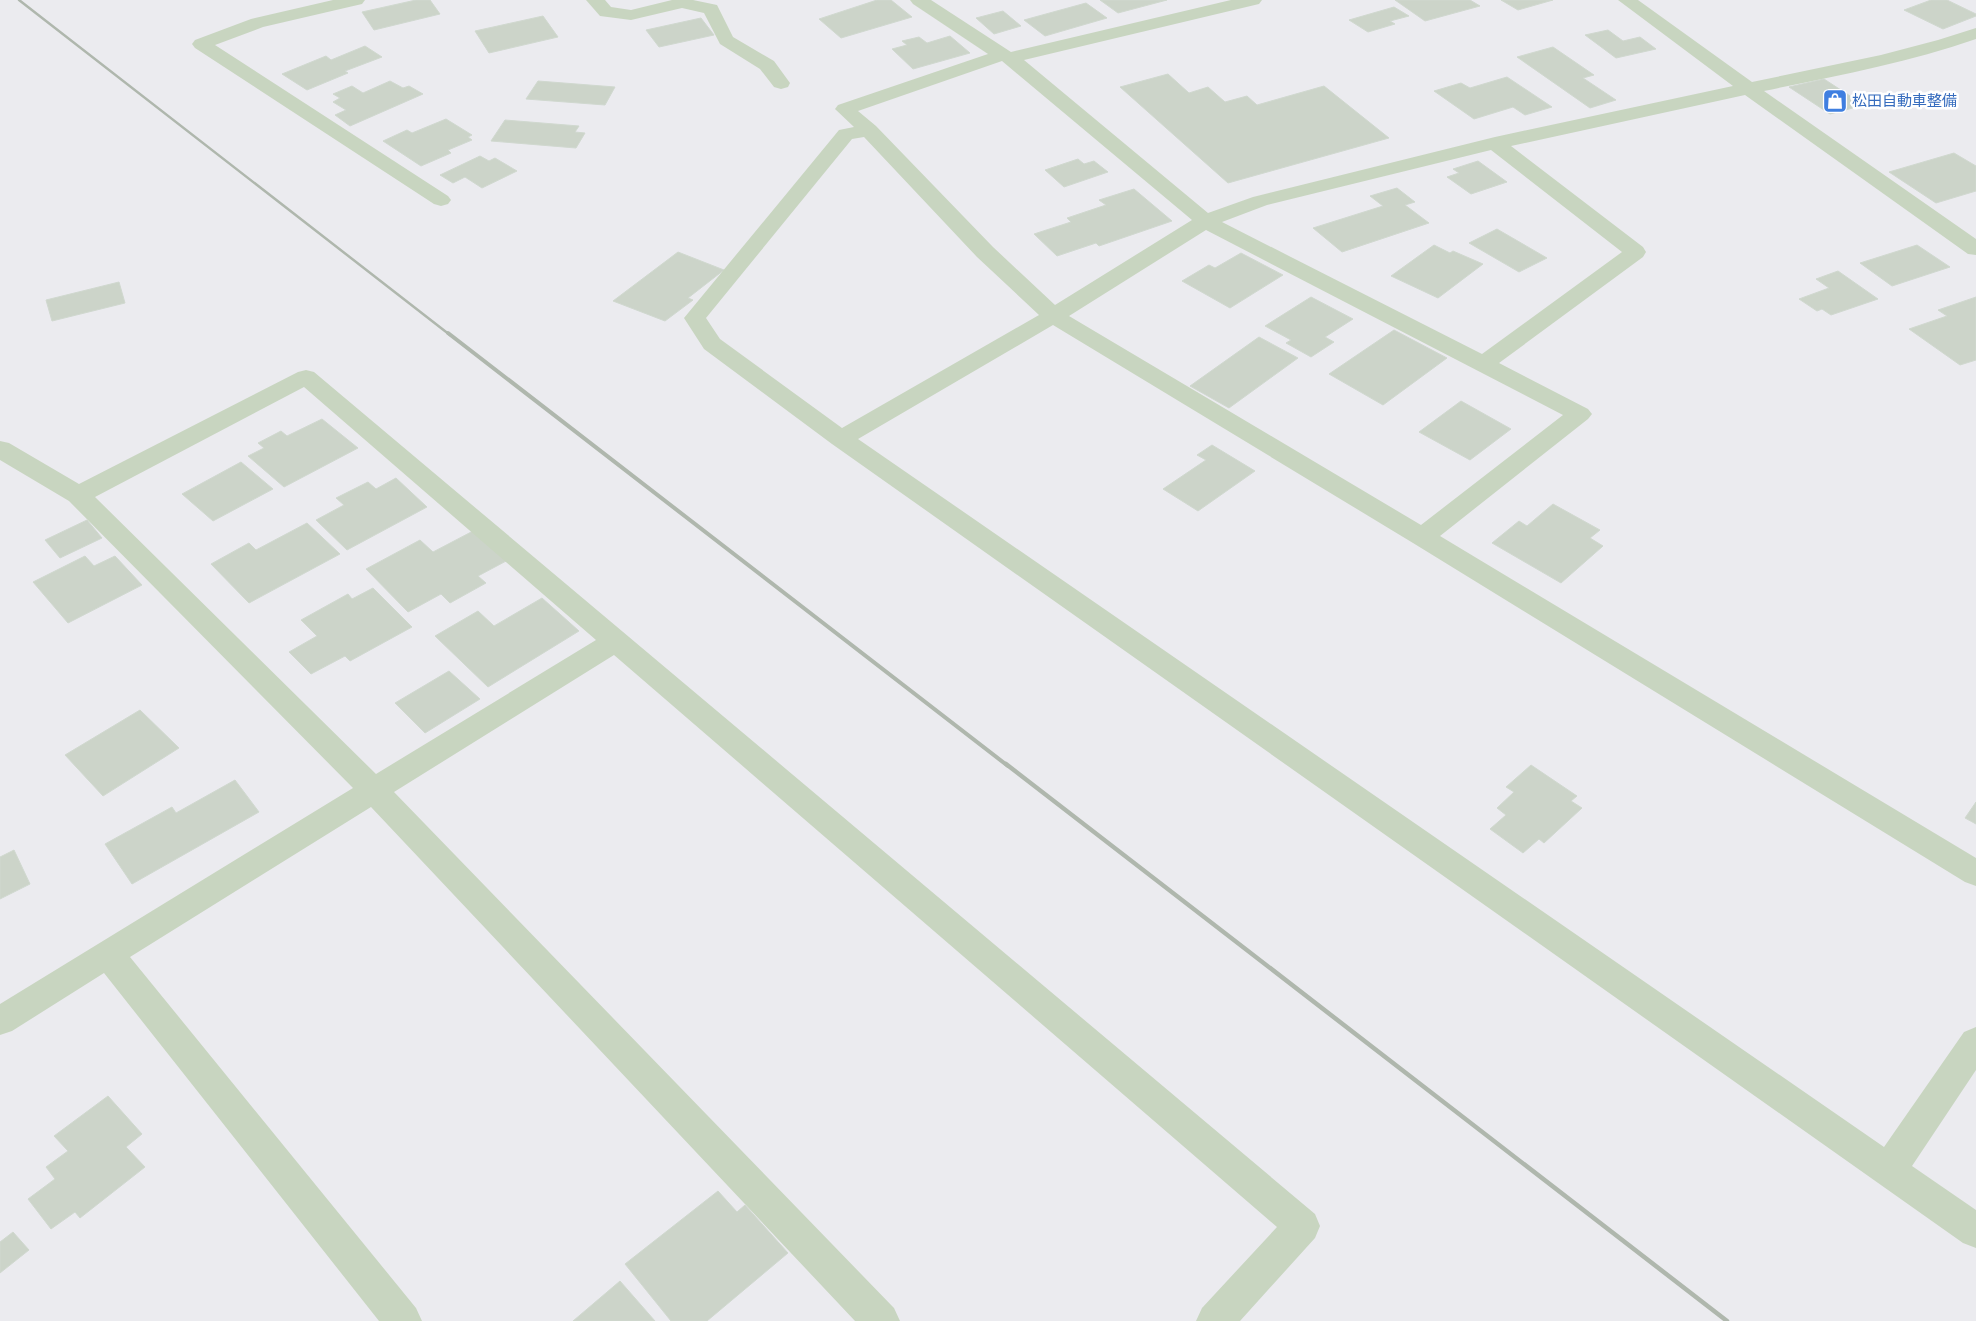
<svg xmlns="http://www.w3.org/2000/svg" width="1976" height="1321" viewBox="0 0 1976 1321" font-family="'Space Grotesk','Noto Sans JP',sans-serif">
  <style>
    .building { fill: #ccd4c9; stroke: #d0d8cf }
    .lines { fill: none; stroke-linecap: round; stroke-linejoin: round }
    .minor { fill: #c8d5c0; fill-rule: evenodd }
    .rail-far2 { stroke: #afb7ad; stroke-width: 2.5 }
    .rail-far1 { stroke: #afb7ad; stroke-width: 4 }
    .rail { stroke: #afb7ad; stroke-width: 4.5 }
    .labels { text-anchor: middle; stroke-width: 5; stroke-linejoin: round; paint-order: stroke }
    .far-shop-label { font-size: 15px; fill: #366cbe; stroke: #fff; text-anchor: start }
  </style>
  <rect width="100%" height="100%" fill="#ebebef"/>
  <path class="building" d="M416,0h14l10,14 -66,16 -12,-18z
    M877,0h14l21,17 -71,21 -22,-19z
    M1100,0h67l-49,13z
    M1395,0h75l10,6 -55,15z
    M1501,0h52l-35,10z
    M1931,0h16l29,14v2l-33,13 -39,-19z
    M1086,3l21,15 -62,18 -21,-16z
    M1394,7l15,9 -19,5 5,3 -27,8 -19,-12z
    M1003,11l18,15 -27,8 -18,-16z
    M543,16l15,21 -69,16 -14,-22z
    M701,18l13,17 -55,12 -13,-17z
    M1608,30l15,11 17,-4 16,12 -40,9 -31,-23z
    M950,36l20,17 -57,16 -21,-20 15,-4 -5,-4 17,-4 8,6z
    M365,46l17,11 -37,14 3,2 -41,17 -25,-16 44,-18 5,4z
    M1553,47l41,28 -11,3 33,22 -26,8 -73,-51z
    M1168,74l21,19 19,-6 17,15 22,-6 10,9 67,-19 65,52 -161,45 -108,-96z
    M1507,77l45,30 -27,8 -12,-8 -39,12 -40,-28 27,-8 9,5z
    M1824,79l40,26 -34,9 -41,-27z
    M390,81l13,7 6,-2 14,8 -73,32 -15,-11 11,-5 -13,-8 7,-4 -7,-4 19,-8 11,7z
    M538,81l77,6 -10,18 -79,-6z
    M446,119l26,16 -4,2 4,3 -24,10 3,3 -30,13 -38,-25 24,-11 5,3z
    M505,120l74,6 -4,6 10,1 -9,15 -85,-7z
    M1954,153l22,13v25l-40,12 -47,-31z
    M480,156l9,5 6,-3 22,13 -35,17 -17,-11 -12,6 -13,-8z
    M1078,159l6,5 10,-3 14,11 -44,15 -19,-17z
    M1478,161l29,21 -36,12 -24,-17 12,-4 -6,-4z
    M1397,188l18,14 -10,3 24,18 -87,29 -29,-24 70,-22 -13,-10z
    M1134,189l38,32 -73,25 -3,-3 -39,13 -23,-22 37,-12 -4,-4 39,-13 -7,-5z
    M1497,229l50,29 -28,14 -50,-29z
    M1434,245l16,8 3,-2 30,13 -45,34 -47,-22z
    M1917,245l33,22 -58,19 -32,-23z
    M678,252l46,18 -36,28 5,2 -28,21 -52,-20z
    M1241,253l42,22 -53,33 -48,-27 27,-16 6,3z
    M1838,271l40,28 -47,16 -9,-6 -5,2 -18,-12 30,-11 -13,-9z
    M119,282l6,21 -73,18 -6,-21z
    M1311,297l42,22 -28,18 9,5 -23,15 -25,-14 5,-3 -26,-14z
    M1976,297v63l-16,5 -51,-36 38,-13 -9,-6z
    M1394,330l53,28 -64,47 -54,-31z
    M1259,337l39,21 -69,50 -39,-22z
    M1461,401l50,28 -41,31 -51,-28z
    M322,419l36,29 -74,39 -36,-31 16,-8 -6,-5 23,-12 6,5z
    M1212,445l43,26 -57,40 -35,-22 43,-29 -9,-5z
    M241,462l32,27 -60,32 -31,-27z
    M396,478l31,29 -80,43 -31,-30 28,-15 -8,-7 32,-16 8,7z
    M1553,504l47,26 -10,8 13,8 -42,37 -69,-40 27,-22 8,5z
    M87,520l15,18 -42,20 -15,-18z
    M307,523l33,31 -91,49 -38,-39 38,-21 7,7z
    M475,530l33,30 -30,16 8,7 -36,20 -9,-9 -33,18 -42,-43 54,-29 13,12z
    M85,556l9,10 21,-10 27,29 -74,38 -35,-41z
    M373,588l39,39 -62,34 -5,-5 -34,18 -22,-22 28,-16 -16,-16 47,-26 4,5z
    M542,598l37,33 -91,56 -53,-51 43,-25 16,15z
    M449,671l31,28 -55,34 -30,-30z
    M140,710l39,38 -76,48 -38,-41z
    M1531,765l46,31 -6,5 11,7 -38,35 -5,-4 -16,14 -33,-24 16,-14 -9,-7 17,-16 -8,-5z
    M235,780l24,32 -127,72 -27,-40 67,-37 4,6z
    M1976,802v22l-11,-6z
    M14,850l16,34 -30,15v-42z
    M108,1096l34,38 -16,13 19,20 -65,51 -5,-6 -24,17 -23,-30 27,-20 -9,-12 22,-16 -14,-15z
    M718,1191l19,21 8,-7 43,48 -81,68h-36l-46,-57z
    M13,1232l16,18 -29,23v-31z
    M620,1281l35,40h-82z"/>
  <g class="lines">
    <path class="minor" d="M333,0h32l-3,4 -99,23 -48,18 233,151 3,4 -3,4 -7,2 -7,-2 -239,-156 -3,-4 3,-4 56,-21z
      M586,0h19l6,7 20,3 41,-10h21l24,5 16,32 41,24 16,22 -2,4 -7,2 -7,-2 -14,-18 -40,-25 -16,-31 -22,-5 -51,12 -31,-4z
      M910,0h21l80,52 220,-52h31l-3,4 -235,56 184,153 45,-16 242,-60 238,-51 -115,-86h20l114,82 129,-27 57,-15 38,-12v11c-69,24 -141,37 -212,52l212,148v16l-8,-1 -223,-159 -234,51 132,101 3,5 -3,5 -144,106 89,46 4,5 -4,5 -148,117 536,322v28l-11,-4 -552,-339 -360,-218 -195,114 1026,708 80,-115 12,-5v43l-64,96 64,44v38l-13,-5 -1131,-799 -128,-95 -20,-31 155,-188 15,-3 -19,-18 3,-4 150,-51 -75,-50zM1002,61l190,159 -137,85 -62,-58 -117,-121 -18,-15zM864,137l113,120 62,58 -197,113 -122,-89 -14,-21 146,-179zM1491,150l131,102 -140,102 -260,-132 45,-17zM1206,230l357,185 -142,110 -352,-209z
      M306,370l8,2 1001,842 5,12 -5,12 -75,83h-44l6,-13 75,-81 -663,-572 -220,137 500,516 6,13h-45l-484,-514 -241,150 286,351 6,13h-43l-275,-348 -92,58 -12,4v-31l353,-216 -284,-287 -69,-41v-19l9,2 70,41 219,-112zM304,387l292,253 -220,134 -281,-277z"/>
    <path class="rail-far2" d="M19,0l431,335"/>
    <path class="rail-far1" d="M448,333l560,433"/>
    <path class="rail" d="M1006,764l721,557"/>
  </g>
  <defs>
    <symbol id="shop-square" viewBox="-11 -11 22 22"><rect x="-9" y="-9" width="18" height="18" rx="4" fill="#3f7fe0" stroke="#fff"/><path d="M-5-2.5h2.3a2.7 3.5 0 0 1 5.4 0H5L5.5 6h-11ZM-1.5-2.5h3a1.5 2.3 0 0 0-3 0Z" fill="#fff"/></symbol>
  </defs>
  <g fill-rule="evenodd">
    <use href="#shop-square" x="1821" y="87" width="28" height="28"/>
  </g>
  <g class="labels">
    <g class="far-shop-label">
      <text x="1852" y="106">松田自動車整備</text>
    </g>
  </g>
</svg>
